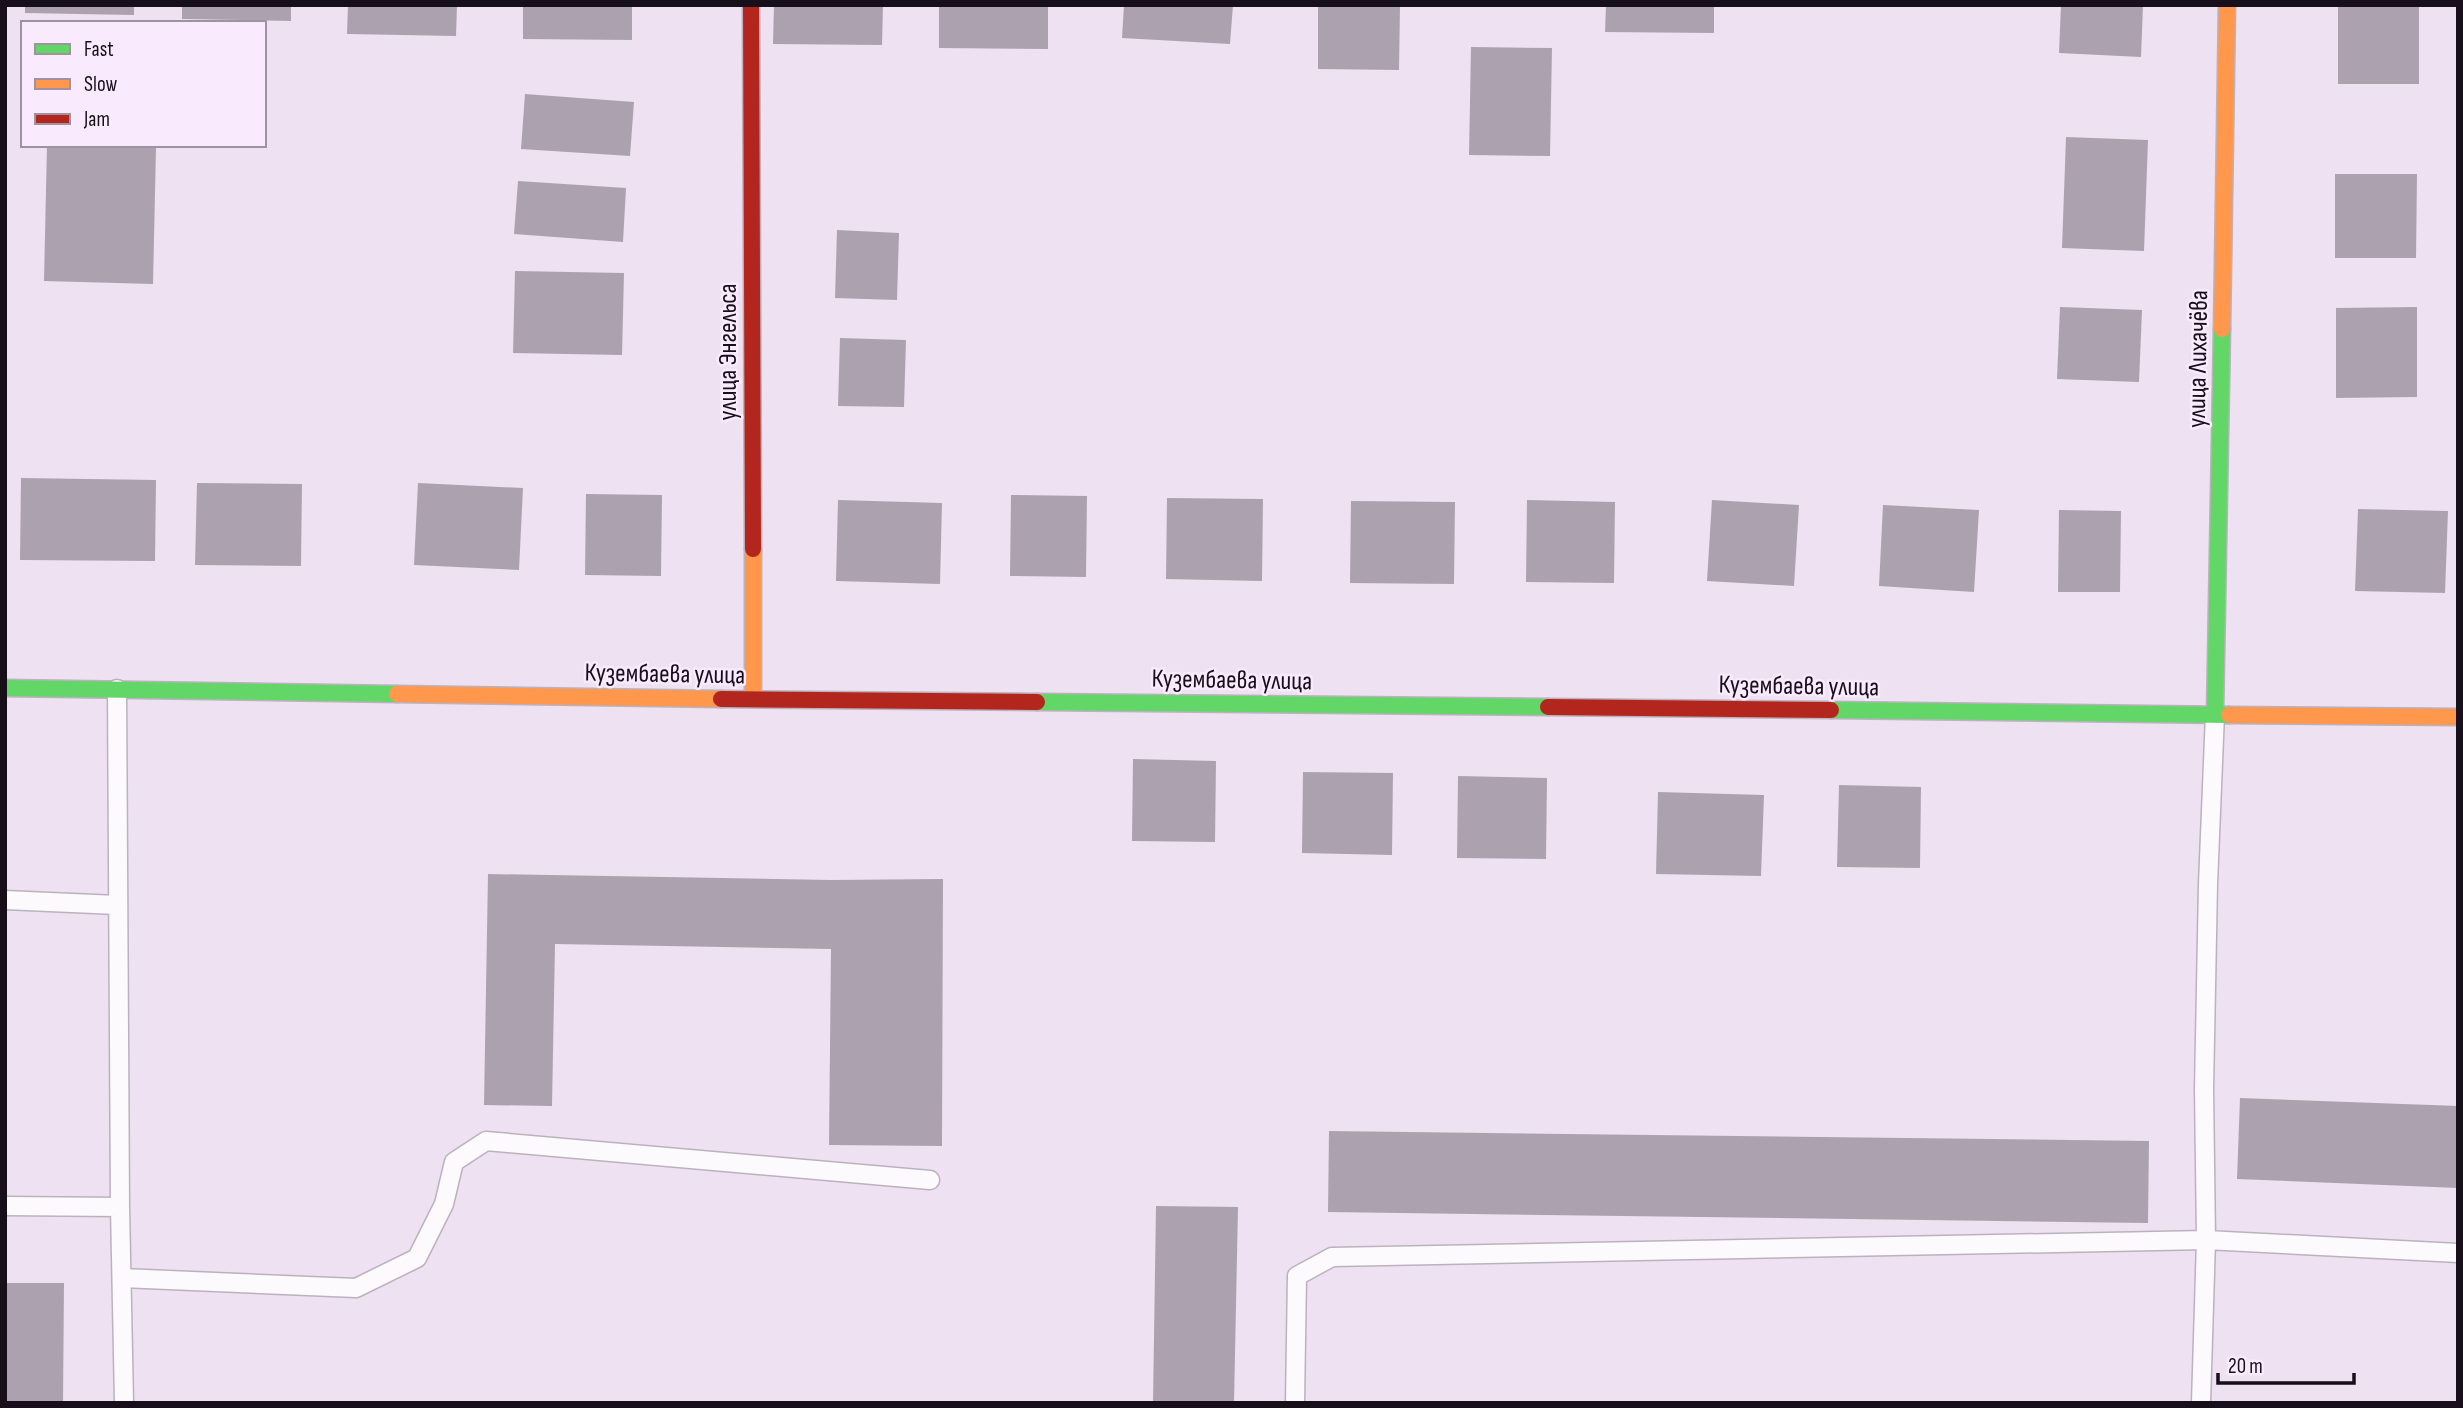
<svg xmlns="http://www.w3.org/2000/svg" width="2463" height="1408" viewBox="0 0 2463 1408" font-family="'Sofia Sans Condensed',sans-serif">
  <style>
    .building { fill: #aca2af }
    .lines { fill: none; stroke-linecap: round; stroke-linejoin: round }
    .lane-casing { stroke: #bbb2be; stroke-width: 21 }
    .fast-casing { stroke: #bbb2be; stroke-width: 19 }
    .slow-casing { stroke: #bbb2be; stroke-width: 19 }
    .jam-casing { stroke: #bbb2be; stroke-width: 19 }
    .lane { stroke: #fcfafd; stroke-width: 18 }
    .fast { stroke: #63d668; stroke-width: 16 }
    .slow { stroke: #ff974d; stroke-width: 16 }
    .jam { stroke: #b3261e; stroke-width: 16 }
    .labels { text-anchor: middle; stroke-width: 5; stroke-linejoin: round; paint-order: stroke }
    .street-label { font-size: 26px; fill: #170f19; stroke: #f9ebfd }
  </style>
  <rect width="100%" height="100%" fill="#eee1f1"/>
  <path class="building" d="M25,5h109v10l-109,-2z
    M182,5h109v16l-109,-2z
    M348,5h109l-1,31 -109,-2z
    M523,5h109v35l-109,-1z
    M774,5h109l-1,40 -109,-1z
    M939,5h109v44l-109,-1z
    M1124,5h109l-3,39 -108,-6z
    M1318,5h82l-1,65 -81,-1z
    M1606,5h108v28l-109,-1z
    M2061,5h82l-2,52 -82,-4z
    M2338,5h81v79h-81z
    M1471,47l81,1 -2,108 -81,-1z
    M525,94l109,8 -4,54 -109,-7z
    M2066,137l82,3 -4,111 -82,-3z
    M47,145l109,3 -3,136 -109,-3z
    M2335,174h82l-1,84h-81z
    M518,181l108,7 -3,54 -109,-8z
    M837,230l62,3 -2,67 -62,-2z
    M515,271l109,2 -2,82 -109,-2z
    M2060,307l82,3 -3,72 -82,-3z
    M2417,307v90l-81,1v-90z
    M840,338l66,2 -2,67 -66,-1z
    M21,478l135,2 -1,81 -135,-1z
    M197,483l105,1 -1,82 -106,-1z
    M418,483l105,5 -4,82 -105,-5z
    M586,494l76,1 -1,81 -76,-1z
    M1011,495l76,1 -1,81 -76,-1z
    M1167,498l96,1 -1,82 -96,-2z
    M838,500l104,3 -2,81 -104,-3z
    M1527,500l88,2 -1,81 -88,-1z
    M1712,500l87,5 -5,81 -87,-5z
    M1351,501l104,1 -1,82 -104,-1z
    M1883,505l96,5 -5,82 -95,-6z
    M2358,509l90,2 -3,82 -90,-2z
    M2059,510l62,1 -1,81h-62z
    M1133,759l83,2 -1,81 -83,-1z
    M1303,772l90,1 -1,82 -90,-2z
    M1458,776l89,2 -1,81 -89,-1z
    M1839,785l82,2 -1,81 -83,-1z
    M1658,792l106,3 -3,81 -105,-2z
    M488,874l343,6 112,-1 -1,267 -113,-1 2,-196 -276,-5 -3,162 -68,-1z
    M2240,1098l218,8v82l-221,-9z
    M1329,1131l820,10 -1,82 -820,-11z
    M1156,1206l82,1 -4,196h-81z
    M5,1283h59l-1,120h-58z"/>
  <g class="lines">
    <defs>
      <path id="lane" d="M117,689l3,518 4,196
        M5,900l112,5
        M5,1206l115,1
        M122,1278l234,10 61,-30 27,-54 10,-42 32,-21 444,39
        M1295,1403l2,-127 35,-19 874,-17 252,13
        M2201,1403l5,-163 -2,-151 4,-205 7,-170"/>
      <path id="fast" d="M5,688l392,6
        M1037,702l511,5
        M1831,710l398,5
        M2215,714l7,-385"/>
      <path id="slow" d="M2222,329l5,-324
        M753,549v150
        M397,694l324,5
        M2229,715l229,2"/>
      <path id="jam" d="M751,5l2,544
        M721,699l316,3
        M1548,707l283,3"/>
    </defs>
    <use href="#lane" class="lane-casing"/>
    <use href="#fast" class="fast-casing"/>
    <use href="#slow" class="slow-casing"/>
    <use href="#jam" class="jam-casing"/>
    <use href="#lane" class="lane"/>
    <use href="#fast" class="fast"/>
    <use href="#slow" class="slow"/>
    <use href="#jam" class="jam"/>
  </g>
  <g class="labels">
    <g class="street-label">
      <text transform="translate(727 352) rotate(-90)" y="9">улица Энгельса</text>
      <text transform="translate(2197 359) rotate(-89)" y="9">улица Лихачёва</text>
      <text transform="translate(665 673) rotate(1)" y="9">Кузембаева улица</text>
      <text transform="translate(1232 679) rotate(1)" y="9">Кузембаева улица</text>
      <text transform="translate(1799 685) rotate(1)" y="9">Кузембаева улица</text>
    </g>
  </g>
  <rect width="2463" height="1408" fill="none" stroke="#170f19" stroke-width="14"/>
  <rect x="21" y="21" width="245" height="126" fill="#f9ebfd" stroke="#9f93a2" stroke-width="2"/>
  <rect x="35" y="44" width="35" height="10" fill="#63d668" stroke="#9f93a2" stroke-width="2"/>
  <text x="84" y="56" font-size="21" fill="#170f19">Fast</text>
  <rect x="35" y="79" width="35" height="10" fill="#ff974d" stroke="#9f93a2" stroke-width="2"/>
  <text x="84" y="91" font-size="21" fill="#170f19">Slow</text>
  <rect x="35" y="114" width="35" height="10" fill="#b3261e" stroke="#9f93a2" stroke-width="2"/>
  <text x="84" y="126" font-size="21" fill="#170f19">Jam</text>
  <path d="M2218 1373v10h136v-10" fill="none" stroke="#170f19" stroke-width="3.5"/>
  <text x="2228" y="1373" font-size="21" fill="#170f19" stroke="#f9ebfd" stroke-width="5" paint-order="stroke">20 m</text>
</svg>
